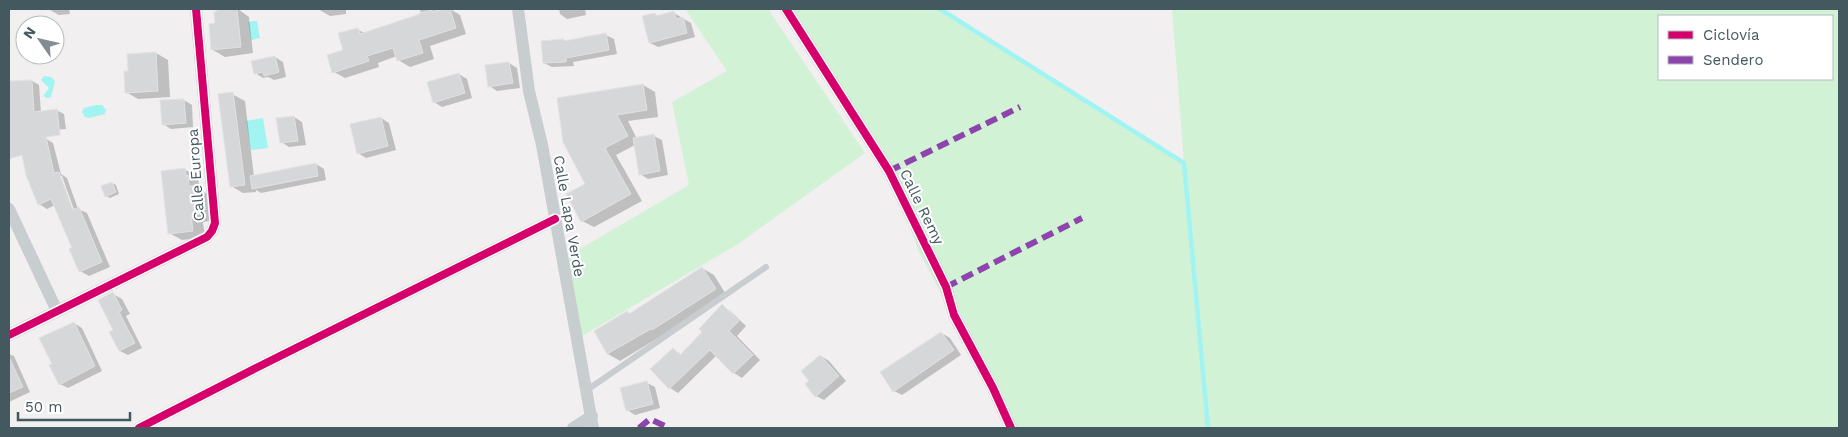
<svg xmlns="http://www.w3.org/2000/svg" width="1848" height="437" viewBox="0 0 1848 437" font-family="'Work Sans',sans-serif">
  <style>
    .green { fill: #d2f2d6; fill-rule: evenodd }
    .water { fill: #a2f4f2 }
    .shadow { fill: #0003; fill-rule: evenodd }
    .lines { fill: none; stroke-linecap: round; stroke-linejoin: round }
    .stream { stroke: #a2f4f2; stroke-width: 4.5 }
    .building { fill: #d6d7d9; stroke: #e2e2e3 }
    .service { stroke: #c8cdcf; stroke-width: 6 }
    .minor { stroke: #c8cdcf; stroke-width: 12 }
    .quiet { stroke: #8e44ad; stroke-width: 6; stroke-dasharray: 12 6; stroke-linecap: butt }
    .cycleway-casing { stroke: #fff; stroke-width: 11 }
    .cycleway { stroke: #d6006c; stroke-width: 8 }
    .labels { text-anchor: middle; stroke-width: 4; stroke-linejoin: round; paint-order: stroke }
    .street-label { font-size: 15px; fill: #44585f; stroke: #fff }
  </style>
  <rect width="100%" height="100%" fill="#f1eff0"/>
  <path class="green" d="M685,9h83l97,144 -127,91 -156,92 -16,-79 123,-72 -17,-83 55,-31z
    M788,9h152l244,154 -12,-154h667v419h-829l-28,-58 -63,-118 -27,-75zM1659,16h173v63h-173z"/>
  <path class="water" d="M257,21l3,17 -9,2 -3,-18z
    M44,76l7,1 4,4 -4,16 -4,1 -4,-2 6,-8 -8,-8z
    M96,105h6l4,5 -1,4 -16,4 -4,-1 -3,-5 2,-4z
    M263,118l5,30 -17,2 -5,-29z"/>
  <path class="shadow" d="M48,9h25h-4l1,5 -11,1z
    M218,9h20l11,8 4,36 -28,4 -12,-7z
    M318,9h28v5l-16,2z
    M425,9h8l5,3 12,-3 10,6 6,19 -36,12 4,13 -24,8 -12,-7 -1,-4 -19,7 1,4 -34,11 -11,-6 24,-42 7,3 57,-18 -2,-5z
    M559,9h26l1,6 -19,4 -7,-5z
    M674,13l17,10 4,14 -37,10 -8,-4 5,-29 4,3z
    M606,35l8,4 3,15 -44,8 1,4 -22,1 -8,-4 20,-23 3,2z
    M156,53l12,7 2,37 -32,2 -12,-7 3,-20z
    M275,57l8,5 3,15 -12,3 -6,-3 -5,1 -8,-5z
    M509,63l8,5 3,20 -23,3 -8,-5 -3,-20z
    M459,74l8,5 5,19 -30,9 -8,-5z
    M32,81l7,4 2,28 15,-3 8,4 2,15 -57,5v-46z
    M643,85l12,7 3,25 -30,4 9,18 17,-3 8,4 6,35 -20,4 -8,-5 -5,-29 -19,10 26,46 -48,26 -12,-6 5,-36 -23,-43z
    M232,94l13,7 9,76 62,-13 8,5 2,11 -65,13 -5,-3v2l-13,1 -12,-7z
    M184,100l8,5 1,22 -22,2 -8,-5z
    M294,117l8,5 4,23 -17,2 -8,-5z
    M381,118l8,5 7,27 -30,8 -8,-5z
    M45,138l8,5 8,31 6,4 11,31 9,4 23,54 -21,9 -9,-5 -6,-23 -19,-43 -8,4 -8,-5zM59,176h3l14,39 -2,1z
    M184,169l13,7 4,14 6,4 3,27 -7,1 2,15 -23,3 -13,-7z
    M112,183l4,2 3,9 -9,4 -4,-2z
    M702,268l12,7 13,21 -107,65 -12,-7 -13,-23 32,-19 4,2z
    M113,294l9,5 8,15 -4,2 16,32 -14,7 -8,-4 -6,-20z
    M722,306l8,5 16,15 -9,10 23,24 -18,18 -8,-5 -17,-18 -39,38 -8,-5 -18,-19 21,-20 9,6 22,-23z
    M74,323l8,5 20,43 -34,17 -8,-4 -6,-20z
    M941,333l9,5 11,17 -59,40 -8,-4z
    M9,354l5,2 16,36 -21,10z
    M821,356l8,5 17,20 -22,19 -8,-4 -5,-15z
    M647,383l8,4 5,21 -25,7 -8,-5z"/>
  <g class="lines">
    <path class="stream" d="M940,9l244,154 24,265"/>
  </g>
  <path class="building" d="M217,9h20l4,38 -30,3 -2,-26 6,-1 -1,-11 3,-1z
    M444,9h6l6,19 -37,12 4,13 -26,8 -4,-13 -26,8 2,5 -37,12 -5,-18 16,-5 -5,-17 20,-5 2,6 60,-20 -1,-1 13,-3v2z
    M674,11l2,8 7,-2 4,16 -38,10 -7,-27 13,-3 1,3z
    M606,33l3,17 -43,8v4l-23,1 -2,-22 23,-2v2z
    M156,52l2,39 -33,2 -1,-22h4l-1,-17z
    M275,56l4,16 -15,4 -1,-4 -9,2 -3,-13z
    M509,62l4,21 -25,4 -3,-22z
    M459,73l6,20 -32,10 -6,-21z
    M32,80l2,32 23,-3 3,26 -14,2 8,36 5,-1 14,38 6,-3 23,55 -23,10 -10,-23 3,-1 -21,-49 -13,6 -12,-30 -4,-20 -13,4v-78z
    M643,84l4,26 -30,5 11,21 -23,12 26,46 -50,28 -15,-28 19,-10 -22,-42 -6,-44z
    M233,92l12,93 -15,2 -12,-93z
    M184,99l2,24 -24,2 -2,-25z
    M294,116l4,25 -18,2 -4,-25z
    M381,117l7,29 -31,8 -7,-30z
    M654,134l6,37 -21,4 -6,-37z
    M316,163l2,13 -66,13 -2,-13z
    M185,168l1,8 2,-1 1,11h6l4,28 -8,1 2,16 -25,3 -7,-63z
    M112,182l4,10 -11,5 -4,-11z
    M702,267l14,22 -64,41 -1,-1 -44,25 -13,-23 33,-20 2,3z
    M113,292l9,18 -3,2 16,31 -16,8 -10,-19 4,-2 -15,-30z
    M722,304l17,17 -10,10 24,24 -20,19 -23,-24 -41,39 -19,-20 23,-21 7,7 22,-23 -3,-3z
    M74,322l21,44 -36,19 -10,-20 3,-1 -13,-26z
    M941,332l13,18 -61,42 -13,-20z
    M820,355l19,21 -24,21 -10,-13 4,-3 -8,-10z
    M9,357l14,30 -14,6z
    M647,381l6,23 -27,7 -6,-23z"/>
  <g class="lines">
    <path class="service" d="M587,390l179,-123"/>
    <path class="minor" d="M518,9l11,82 13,54 51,283
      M786,9l103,162 57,116 8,28 39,73 18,40
      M9,209l48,102
      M9,335l198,-98 5,-6 3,-8 -19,-214
      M139,428l119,-61 297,-148
      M573,428l19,-12"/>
    <path class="quiet" d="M889,171l131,-64
      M946,287l136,-69
      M639,428l11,-9 19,9"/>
    <defs>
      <path id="cycleway" d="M786,9l103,162 57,116 8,28 39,73 18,40
        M9,335l198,-98 5,-6 3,-8 -19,-214
        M139,428l119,-61 297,-148"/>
    </defs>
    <use href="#cycleway" class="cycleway-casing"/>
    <use href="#cycleway" class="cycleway"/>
  </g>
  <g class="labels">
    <g class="street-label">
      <text transform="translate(196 175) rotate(-94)" y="5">Calle Europa</text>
      <text transform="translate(922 207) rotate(64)" y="5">Calle Remy</text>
      <text transform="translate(569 216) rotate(80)" y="5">Calle Lapa Verde</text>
    </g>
  </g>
  <rect width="1848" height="437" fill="none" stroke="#44585f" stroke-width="20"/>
  <rect x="1658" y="15" width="175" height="65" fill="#ffffff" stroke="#b4bcbf"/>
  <rect x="1668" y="31" width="25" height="8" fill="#d6006c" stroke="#b4bcbf"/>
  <text x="1703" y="40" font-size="15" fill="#44585f">Ciclovía</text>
  <rect x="1668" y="56" width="25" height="8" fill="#8e44ad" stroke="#b4bcbf"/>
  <text x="1703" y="65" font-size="15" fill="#44585f">Sendero</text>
  <g transform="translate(40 40) rotate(304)"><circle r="24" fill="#ffffff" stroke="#b4bcbf"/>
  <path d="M0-4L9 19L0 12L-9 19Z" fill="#818d92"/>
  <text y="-8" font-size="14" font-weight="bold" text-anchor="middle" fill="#44585f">N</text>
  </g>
  <path d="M18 412v8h112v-8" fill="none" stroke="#44585f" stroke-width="2.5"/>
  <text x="25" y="412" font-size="15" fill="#44585f" stroke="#ffffff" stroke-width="4" paint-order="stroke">50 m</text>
</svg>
